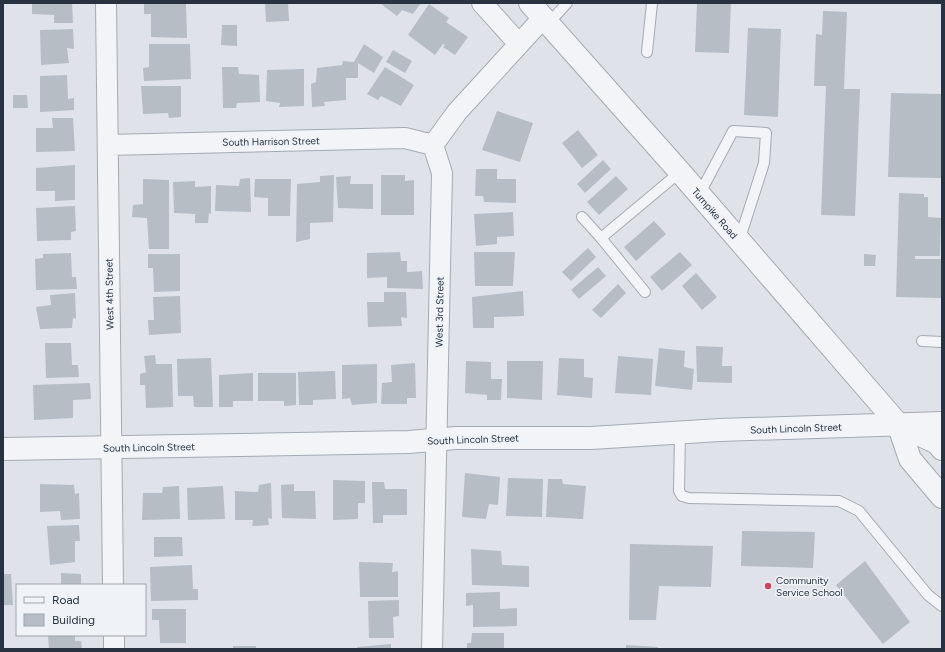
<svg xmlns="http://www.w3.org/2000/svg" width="945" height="652" viewBox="0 0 945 652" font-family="Figtree,sans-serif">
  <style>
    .building { fill: #b7bdc5 }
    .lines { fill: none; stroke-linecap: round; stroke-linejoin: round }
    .service-casing { stroke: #a4aab3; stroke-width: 12 }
    .minor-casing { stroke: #a4aab3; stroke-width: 22 }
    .tertiary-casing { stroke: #a4aab3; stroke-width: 24 }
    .service { stroke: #f2f4f7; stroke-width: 10 }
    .minor { stroke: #f2f4f7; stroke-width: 20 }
    .tertiary { stroke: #f2f4f7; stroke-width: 22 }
    .poi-dot { fill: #cd4560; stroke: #eff2f6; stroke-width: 1.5 }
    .labels { text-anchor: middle; stroke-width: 3; stroke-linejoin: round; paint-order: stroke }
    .street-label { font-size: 10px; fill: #283240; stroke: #eff2f6 }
    .poi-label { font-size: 10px; fill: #283240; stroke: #eff2f6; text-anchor: start }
  </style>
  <rect width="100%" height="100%" fill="#dfe3e9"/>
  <path class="building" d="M32,3h40l1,20h-19v-8l-22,-1z
    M144,3h42l1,35 -36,-1v-23h-7z
    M265,3h23l1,18 -23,1z
    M382,3h39l-8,11 -11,-4 -5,6 -16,-12z
    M697,3h34l-2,50 -34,-1z
    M429,4l20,14 -3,4 22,15 -13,18 -12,-8 2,-2 -2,-1 -8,11 -27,-20z
    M823,11l24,1 -3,77h16l-5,127 -34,-1 5,-129h-12l2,-52 6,1z
    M222,25h15v21l-16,-1z
    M748,28l33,1 -3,88 -34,-2z
    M73,29l1,20 -7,-1 2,15 -28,2 -1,-35z
    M149,44h41l1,35 -47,2 -1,-13 6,-1z
    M364,44l19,13 -9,16 -16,-10v15h-12v22l-22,2 1,4 -13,1 -1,-23 5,-2 1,-14 25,-3 1,-4 11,1z
    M393,50l19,11 -7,12 -19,-11z
    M222,67h16l1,7 20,1 1,27 -23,1 -1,5h-13z
    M385,67l29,18 -13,21 -20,-10 -3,4 -11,-6z
    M304,69v37l-25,1 1,-4 -14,-2 1,-31z
    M67,75l1,24 6,-1v12l-34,2v-36z
    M141,86h40v31l-12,1 -1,-5 -25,1z
    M891,93l51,1v84l-54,-1z
    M13,95h14l1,13h-15z
    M497,111l36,12 -13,39 -38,-12z
    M52,118h21l2,33 -39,1v-24h17z
    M578,130l20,25 -16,13 -20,-25z
    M603,160l8,9 -26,24 -8,-9z
    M75,165v35l-20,1v-10h-19v-23z
    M476,169h21v10h19v24l-32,-1 -1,-6h-8z
    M334,175l-1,47 -23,1v16l-14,3 1,-58 23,-2v-6z
    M381,175h24v6l9,-1v35h-33z
    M351,176l-1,8h23v25l-35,-1 -2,-31z
    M616,176l12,13 -29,26 -12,-13z
    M250,178l1,34 -36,-1 1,-26 23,1 1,-7z
    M143,179l26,1v69h-20l-2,-31 -15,-1 1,-12 10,-1z
    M255,179h36l-1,37h-22v-18l-14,-1z
    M195,181v6l16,-1v28l-2,-1 -1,10h-13v-9l-21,-1 -1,-31z
    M899,193l25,1v3h4v20l13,1 -1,38h-25v3h27v39l-46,-1z
    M75,206l1,25 -5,1v8l-34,1 -1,-33z
    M513,212l1,24 -17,1v7l-21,2 -2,-32z
    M654,221l12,13 -30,27 -12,-14z
    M588,248l8,9 -25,24 -9,-9z
    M400,252l1,9h6v11l15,-1 1,18 -36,-1v-11l-20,1v-25z
    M474,252h41l-2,34h-38z
    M680,252l12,13 -30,26 -12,-14z
    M71,253l1,24h4l1,12 -41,1 -1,-31 8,-1v-4z
    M148,254h32v37l-26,1 -1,-24h-5z
    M864,254l12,1 -1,11h-11z
    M598,267l8,9 -27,23 -8,-9z
    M696,273l21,24 -15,13 -20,-24z
    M618,284l8,9 -25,25 -9,-8z
    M523,291l1,25 -30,1v11h-21l-1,-31z
    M384,292h22l1,26 -6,-1 1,9 -34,1 -1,-25h17z
    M75,293l1,26 -3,-1 -1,10 -32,1 -4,-22 15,-2 -1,-10z
    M180,296l1,37 -32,2 -1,-15h6l-1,-23z
    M45,343h26l1,22h6l1,12 -33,1z
    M696,346l27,1 -1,19h10v17l-35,-1z
    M659,348l26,3 -1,16 10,2 -2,21 -37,-4z
    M155,355l1,9h16l1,43 -27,1 -1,-23h-5v-11l6,-2 -2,-16z
    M618,356l35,3 -2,36 -36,-2z
    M211,358l2,49h-19l-1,-11h-15l-1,-37z
    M559,358l25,1v18l9,1 -1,20 -35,-3z
    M466,361l25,1v17h11l-1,21h-14v-5l-22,-2z
    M507,361h36l-1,39 -35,-2z
    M415,363l1,35h-9v6h-26l1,-21 10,-1 -1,-17z
    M377,364v39l-25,2 -2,-7 -8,1v-34z
    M335,371l1,28 -23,1v5h-14l-1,-33z
    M253,373v28h-20v6h-14v-32z
    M258,373h38v32l-12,1v-5h-26z
    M90,383l1,16 -18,1v18l-39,2 -1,-35z
    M465,473l35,4 -2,28 -9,-1 -3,15 -24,-2z
    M508,478l35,1 -1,38 -36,-1z
    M548,479h14l1,5 23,2 -3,33 -37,-2z
    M333,480l32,1v22h-7v16l-25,1z
    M372,482h12l1,7h22v26h-24v8h-10z
    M271,483l1,36 -4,-1 1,7 -17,1 1,-6h-18v-29l23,1 1,-7z
    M40,484l34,1 1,9 4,-1 1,26 -19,1 -1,-9 -20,1z
    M294,484v7h21l1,28 -34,-1 -1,-33z
    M179,486l1,33 -38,1 1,-27h19l1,-6z
    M223,486l2,33 -37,1 -1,-32z
    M79,525l1,16h-5v21l-25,3 -3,-39z
    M742,531l73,1 -2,36 -72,-2z
    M154,537h28l1,19 -29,1z
    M630,544l83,2 -2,41 -52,-1 -3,34h-27z
    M471,549l30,2 1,14 27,1v21l-57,-2z
    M865,561l45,61 -27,22 -47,-59z
    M359,562l34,1 -1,9 6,-1v26h-38z
    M192,565l1,24h5v11l-47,1 -1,-34z
    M61,573l20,1v11h-20z
    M3,574h8l2,31h-10z
    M500,592v17l17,-1v18l-44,1v-22l-7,1v-13z
    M399,600v16l-6,1 1,21h-25l-1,-37z
    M152,609h34v34h-26l-1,-23h-7z
    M472,633h32v16h-37v-6h4z
    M48,635h27v6h6l1,8h-33z
    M391,644v5h-34v-2z
    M626,645l32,2v2h-32z
    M233,646h23v3h-23z"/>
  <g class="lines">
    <defs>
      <path id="service" d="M548,24l19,-21
        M647,52l5,-49
        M699,195l34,-64 33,2 -2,30 -25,78
        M582,217l19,21
        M645,292l-44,-54 79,-66
        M922,341l20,1
        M680,433l-1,58 3,5 7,2 150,3 20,10 69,84 14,11"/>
      <path id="minor" d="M106,3l7,582
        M482,3l37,41
        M108,145l297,-7 28,7
        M114,635v14
        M432,649l10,-476 -9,-28 24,-33 86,-94"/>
      <path id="tertiary" d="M530,3l150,169 218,252 39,19 5,6
        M898,424l12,35 32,38
        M3,449l406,-7 47,-4h135l129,-8 222,-7"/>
    </defs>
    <use href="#service" class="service-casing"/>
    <use href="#minor" class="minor-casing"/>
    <use href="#tertiary" class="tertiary-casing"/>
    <use href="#service" class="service"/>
    <use href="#minor" class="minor"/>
    <use href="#tertiary" class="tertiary"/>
  </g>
  <circle class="poi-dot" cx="768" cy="586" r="4"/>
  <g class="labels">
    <g class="street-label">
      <text transform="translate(271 141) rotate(-1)" y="4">South Harrison Street</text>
      <text transform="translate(715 213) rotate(49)" y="4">Turnpike Road</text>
      <text transform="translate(109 294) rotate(-91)" y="4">West 4th Street</text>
      <text transform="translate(439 312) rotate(-89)" y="4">West 3rd Street</text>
      <text transform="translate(796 428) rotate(-2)" y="4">South Lincoln Street</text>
      <text transform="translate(473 439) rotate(-2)" y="4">South Lincoln Street</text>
      <text transform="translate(149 447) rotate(-1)" y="4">South Lincoln Street</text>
    </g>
    <g class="poi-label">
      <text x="776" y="584">Community<tspan x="776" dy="12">Service School</tspan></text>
    </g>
  </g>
  <rect width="945" height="652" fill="none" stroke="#283240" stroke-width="8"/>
  <rect x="16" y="584" width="130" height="52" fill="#eff2f6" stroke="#9fa5ad"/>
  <rect x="24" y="597" width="20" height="6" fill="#f2f4f7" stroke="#9fa5ad"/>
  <text x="52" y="604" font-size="12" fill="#283240">Road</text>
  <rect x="24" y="614" width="20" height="12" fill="#b7bdc5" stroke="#9fa5ad"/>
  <text x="52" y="624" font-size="12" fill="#283240">Building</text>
</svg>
